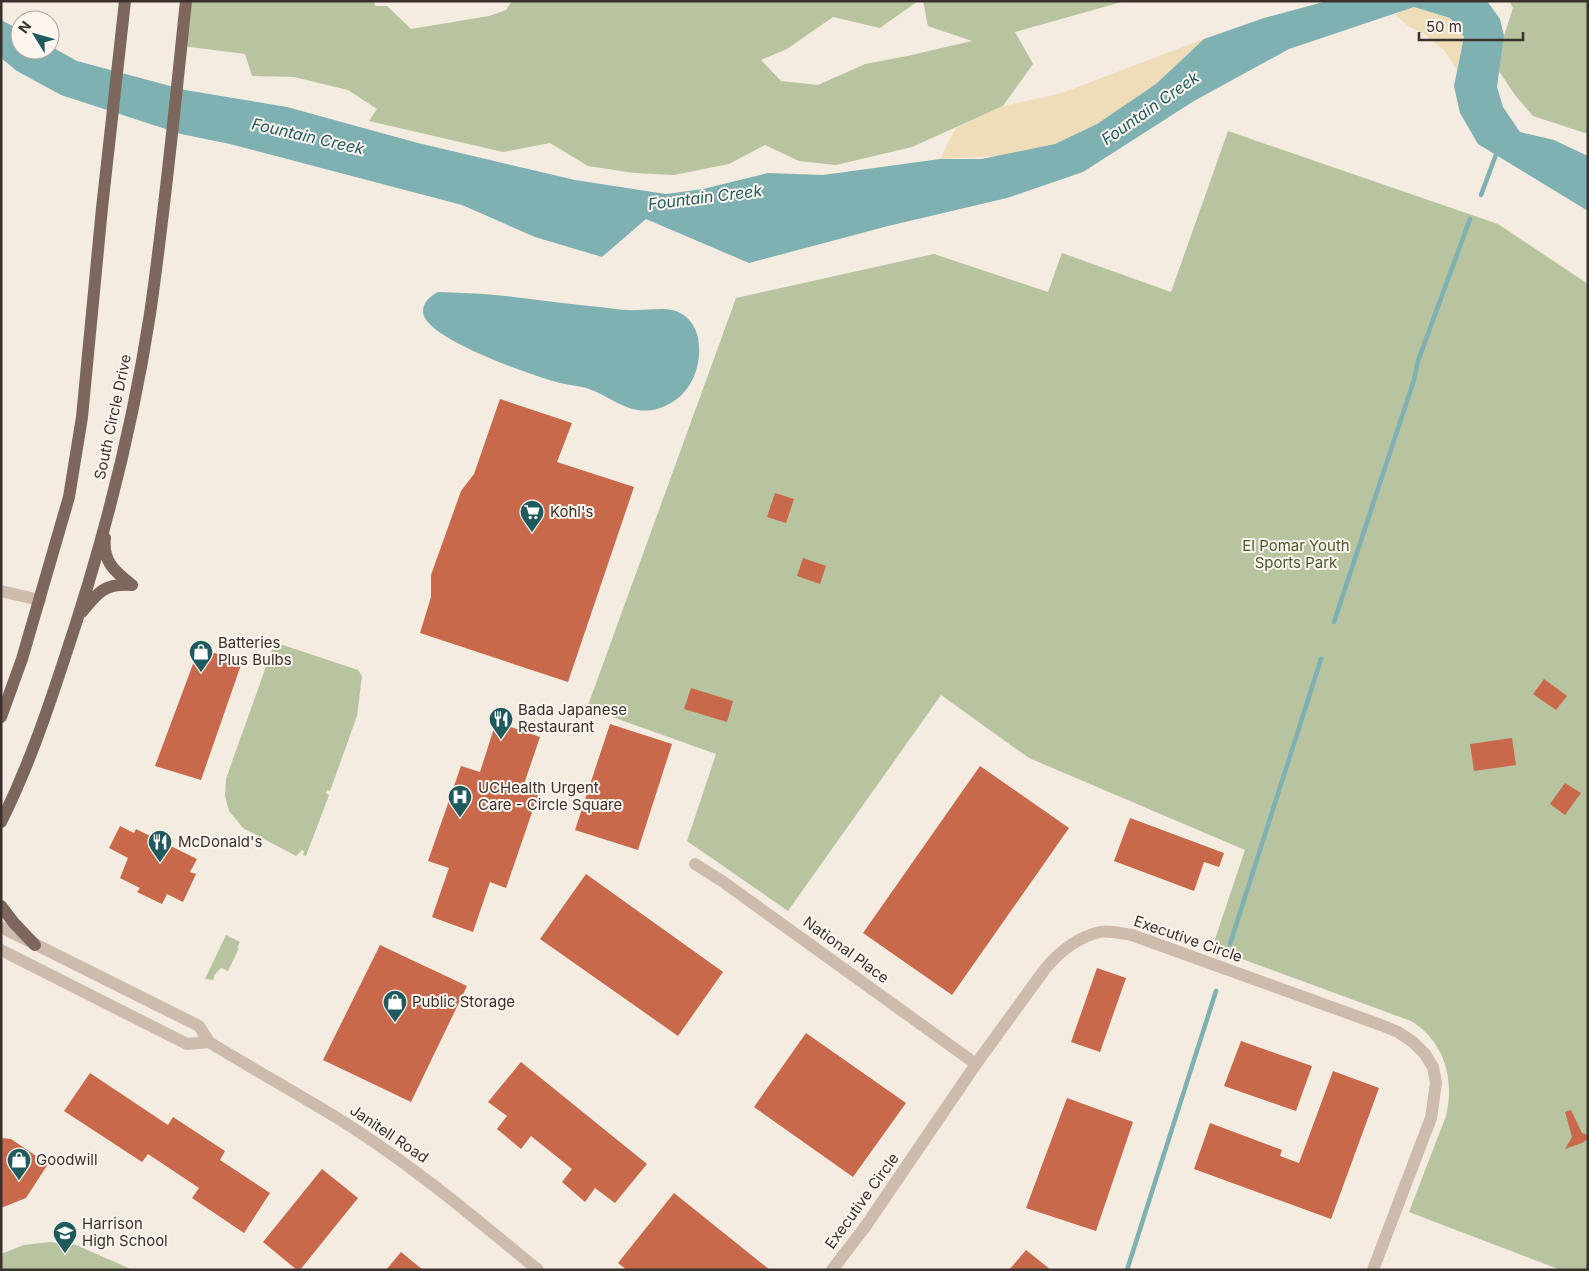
<svg xmlns="http://www.w3.org/2000/svg" width="1589" height="1271" viewBox="0 0 1589 1271" font-family="Inter,sans-serif">
  <style>
    .green { fill: #b8c4a0 }
    .sand { fill: #efdcb8 }
    .water { fill: #7fb0b2 }
    .lines { fill: none; stroke-linecap: round; stroke-linejoin: round }
    .stream { stroke: #7fb0b2; stroke-width: 4.5 }
    .building { fill: #c8694b }
    .minor { stroke: #cdbbac; stroke-width: 12 }
    .major { stroke: #7d675c; stroke-width: 12 }
    .labels { text-anchor: middle; stroke-width: 4; stroke-linejoin: round; paint-order: stroke }
    .street-label { font-size: 15px; fill: #3b302b; stroke: #fbf5ee }
    .poi-label { font-size: 15px; fill: #3b302b; stroke: #fbf5ee; text-anchor: start }
    .park-label { font-size: 15px; fill: #4a5a2e; stroke: #fbf5ee }
    .water-label { font-size: 16px; font-style: italic; fill: #1f5a5e; stroke: #fbf5ee }
  </style>
  <rect width="100%" height="100%" fill="#f4ebe1"/>
  <path class="green" d="M185,1h189l1,5h12l24,23 78,-13 17,-6 6,-9h406l-38,27 -47,-11 -46,32 -26,11 20,21 37,4 47,-21 42,-8 65,-15 -44,-15 -5,-25h202l-110,31 18,32 -30,42 -91,41 -76,18 -37,-4 -34,-16 -36,19 -55,11 -40,-2 -46,-7 -38,-23 -47,9 -134,-31 8,-12 -29,-19 -54,-13 -42,-1 -7,-22 -63,-8z
    M1509,1h79v133l-55,-18 -18,-21 -16,-24 5,-35 9,-28z
    M1228,131l270,93 90,60v986h-27l-152,-58 37,-96c9,-37 -2,-75 -35,-95l-199,-73 33,-98 -216,-92 -88,-63 -153,216 -101,-70 29,-87 -129,-46 149,-410 198,-44 114,38 14,-39 109,39z
    M280,644l78,26 4,6 -5,40 -27,75 -3,-1 -1,3 3,2 -23,61 -3,-1 1,-4 -2,-1 -6,6 -53,-28 -14,-17 -4,-15 1,-17 8,-23 38,-106 1,-2 5,1z
    M226,935l14,7 -3,6h2l-11,23 -7,-3 -6,6 -2,6 -8,-1z
    M50,1242l26,3 57,25h-132v-16l23,-9z"/>
  <path class="sand" d="M1414,7l36,11 14,19 -7,33 -13,-20 -20,-16 -16,-8 -13,-12z
    M1204,39l-47,45 -60,40 -42,20 -56,12 -59,3 16,-31 47,-22 59,-13z"/>
  <path class="water" d="M1327,1h160l13,18 4,17 -7,51 6,20 17,25 34,8 34,16v55l-110,-67 -18,-31 -6,-27 10,-49 -14,-19 -36,-11 -125,42 -95,52 -111,71 -76,26 -119,28 -139,37 -103,-44 -44,38 -67,-20 -73,-32 -232,-61 -49,-10 -120,-39 -44,-24 -16,-13v-38l19,10v20h30v-4l27,15 108,29 102,17 131,36 157,37 91,14 37,-5 65,-16 55,2 117,-16h42l73,-15 42,-20 59,-40 48,-45 60,-21z
    M438,292c19,1 38,1 57,3 31,3 62,8 94,11 16,1 33,5 49,4 13,0 32,-4 44,4 25,15 20,58 3,77 -7,9 -18,15 -28,18 -29,8 -49,-16 -75,-22 -9,-2 -19,-3 -29,-6 -24,-7 -129,-43 -130,-69 0,-11 8,-16 15,-20z"/>
  <g class="lines">
    <path class="stream" d="M1481,195l16,-43
      M1334,622l80,-242 4,-19 52,-142
      M1230,944l91,-285
      M1127,1270l89,-279"/>
  </g>
  <path class="building" d="M500,399l72,24 -15,39 77,25 -66,195 -148,-49 11,-36v-22l30,-84 13,-17z
    M775,493l19,6 -8,24 -19,-6z
    M803,558l23,8 -6,18 -23,-8z
    M199,648l43,14 -41,118 -46,-14z
    M1544,679l23,17 -11,14 -23,-16z
    M691,688l42,13 -6,21 -43,-13z
    M496,722l44,15 -16,47 16,5 -34,99 -16,-6 -17,50 -41,-15 17,-49 -21,-7 33,-95 19,6z
    M610,724l62,20 -34,106 -63,-20z
    M1512,738l4,27 -42,6 -4,-27z
    M980,766l89,62 -117,167 -89,-62z
    M1565,783l16,10 -16,22 -15,-11z
    M1130,818l94,35 -5,14 -15,-5 -10,29 -80,-30z
    M120,826l14,7 2,-4 61,30 -7,13 6,2 -13,28 -16,-8 -5,10 -25,-12 3,-4 -20,-10 8,-20 -19,-10z
    M586,874l137,98 -45,64 -138,-97z
    M380,945l87,41 -56,116 -88,-42z
    M1097,968l29,10 -26,74 -29,-10z
    M806,1033l100,70 -53,74 -99,-70z
    M1241,1041l71,25 -16,45 -72,-25z
    M521,1062l126,102 -32,39 -20,-15 -10,14 -23,-20 10,-13 -41,-33 -10,13 -24,-20 10,-13 -19,-14z
    M1333,1071l46,17 -48,131 -137,-50 16,-46 72,27 -2,6 19,7z
    M90,1073l78,52 5,-8 52,34 -5,9 50,33 -26,40 -52,-35 7,-10 -51,-34 -6,8 -78,-51z
    M1067,1098l66,24 -37,109 -70,-23z
    M1571,1110l11,23 6,2v4l-6,4 -17,6 7,-12 -7,-25z
    M1,1138l10,1 37,25 -22,34 -25,10z
    M322,1169l36,29 -58,72h-3l-34,-28z
    M674,1193l96,77h-143l-9,-7z
    M1026,1250l25,20h-42z
    M401,1252l22,18h-37z"/>
  <g class="lines">
    <path class="minor" d="M1,591l39,9
      M695,864l27,17 254,183
      M1,927l198,99 10,16c47,29 95,55 141,84 67,43 127,94 188,144
      M1,950l186,94 22,-2
      M832,1270l33,-43 111,-163 69,-95c15,-18 32,-32 55,-37 10,-2 22,2 32,3l249,90 17,7 15,10 12,12 8,13 3,16 -5,35 -58,152"/>
    <path class="major" d="M105,538c-3,23 10,34 27,47
      M82,612c16,-20 23,-29 50,-27
      M1,717l21,-58 47,-162 13,-80 20,-209 23,-207
      M1,822c26,-52 45,-107 63,-162 38,-113 68,-229 86,-346 15,-104 25,-209 36,-313
      M1,906l13,17 21,22"/>
  </g>
  <defs>
    <symbol id="supermarket-pin" viewBox="-11 -11 22 30"><path d="M0 17L-7.5 6A9.5 9.5 0 1 1 7.5 6Z" fill="#1f5a5e" stroke="#fbf5ee"/><path d="M-6-5.5h2.5l.6 2H6L4.5 2H-2.5L-4.4-4H-6ZM-1.5 3.2a1.3 1.3 0 1 0 .1 0ZM3 3.2a1.3 1.3 0 1 0 .1 0Z" fill="#fff"/></symbol>
    <symbol id="shop-pin" viewBox="-11 -11 22 30"><path d="M0 17L-7.5 6A9.5 9.5 0 1 1 7.5 6Z" fill="#1f5a5e" stroke="#fbf5ee"/><path d="M-5-2.5h2.3a2.7 3.5 0 0 1 5.4 0H5L5.5 6h-11ZM-1.5-2.5h3a1.5 2.3 0 0 0-3 0Z" fill="#fff"/></symbol>
    <symbol id="restaurant-pin" viewBox="-11 -11 22 30"><path d="M0 17L-7.5 6A9.5 9.5 0 1 1 7.5 6Z" fill="#1f5a5e" stroke="#fbf5ee"/><path d="M-5-6h1v4h1v-4h1v4h1v-4h1v5L-1.5 .5V6h-2V.5L-5-1ZM5-6V6H3V1.5H1.5Q1.5-4 5-6Z" fill="#fff"/></symbol>
    <symbol id="hospital-pin" viewBox="-11 -11 22 30"><path d="M0 17L-7.5 6A9.5 9.5 0 1 1 7.5 6Z" fill="#1f5a5e" stroke="#fbf5ee"/><path d="M-5-5h3v3.5h4V-5h3V5h-3V1.5h-4V5h-3Z" fill="#fff"/></symbol>
    <symbol id="school-pin" viewBox="-11 -11 22 30"><path d="M0 17L-7.5 6A9.5 9.5 0 1 1 7.5 6Z" fill="#1f5a5e" stroke="#fbf5ee"/><path d="M0-5L7-2L0 1L-7-2ZM-4 1L0 2.5L4 1V4Q0 6-4 4Z" fill="#fff"/></symbol>
  </defs>
  <g fill-rule="evenodd">
    <use href="#supermarket-pin" x="518" y="498" width="28" height="38"/>
    <use href="#shop-pin" x="187" y="638" width="28" height="38"/>
    <use href="#restaurant-pin" x="487" y="705" width="28" height="38"/>
    <use href="#hospital-pin" x="446" y="783" width="28" height="38"/>
    <use href="#restaurant-pin" x="146" y="828" width="28" height="38"/>
    <use href="#shop-pin" x="381" y="988" width="28" height="38"/>
    <use href="#shop-pin" x="5" y="1146" width="28" height="38"/>
    <use href="#school-pin" x="51" y="1219" width="28" height="38"/>
  </g>
  <g class="labels">
    <g class="street-label">
      <text transform="translate(113 417) rotate(-78)" y="5">South Circle Drive</text>
      <text transform="translate(1188 939) rotate(19)" y="5">Executive Circle</text>
      <text transform="translate(846 950) rotate(36)" y="5">National Place</text>
      <text transform="translate(389 1134) rotate(34)" y="5">Janitell Road</text>
      <text transform="translate(862 1201) rotate(-54)" y="5">Executive Circle</text>
    </g>
    <g class="poi-label">
      <text x="550" y="517">Kohl's</text>
      <text x="218" y="648">Batteries<tspan x="218" dy="17">Plus Bulbs</tspan></text>
      <text x="518" y="715">Bada Japanese<tspan x="518" dy="17">Restaurant</tspan></text>
      <text x="478" y="793">UCHealth Urgent<tspan x="478" dy="17">Care - Circle Square</tspan></text>
      <text x="178" y="847">McDonald's</text>
      <text x="412" y="1007">Public Storage</text>
      <text x="36" y="1165">Goodwill</text>
      <text x="82" y="1229">Harrison<tspan x="82" dy="17">High School</tspan></text>
    </g>
    <g class="park-label">
      <text x="1296" y="551">El Pomar Youth<tspan x="1296" dy="17">Sports Park</tspan></text>
    </g>
    <g class="water-label">
      <text transform="translate(1150 108) rotate(-35)" y="6">Fountain Creek</text>
      <text transform="translate(308 136) rotate(13)" y="6">Fountain Creek</text>
      <text transform="translate(705 197) rotate(-7)" y="6">Fountain Creek</text>
    </g>
  </g>
  <rect width="1589" height="1271" fill="none" stroke="#3b302b" stroke-width="5"/>
  <g transform="translate(35 35) rotate(307)"><circle r="24" fill="#fbf5ee" stroke="#aea6a0"/>
  <path d="M0-4L9 19L0 12L-9 19Z" fill="#1f5a5e"/>
  <text y="-8" font-size="14" font-weight="bold" text-anchor="middle" fill="#3b302b">N</text>
  </g>
  <path d="M1419 32v8h104v-8" fill="none" stroke="#3b302b" stroke-width="2.5"/>
  <text x="1426" y="32" font-size="15" fill="#3b302b" stroke="#fbf5ee" stroke-width="4" paint-order="stroke">50 m</text>
</svg>
